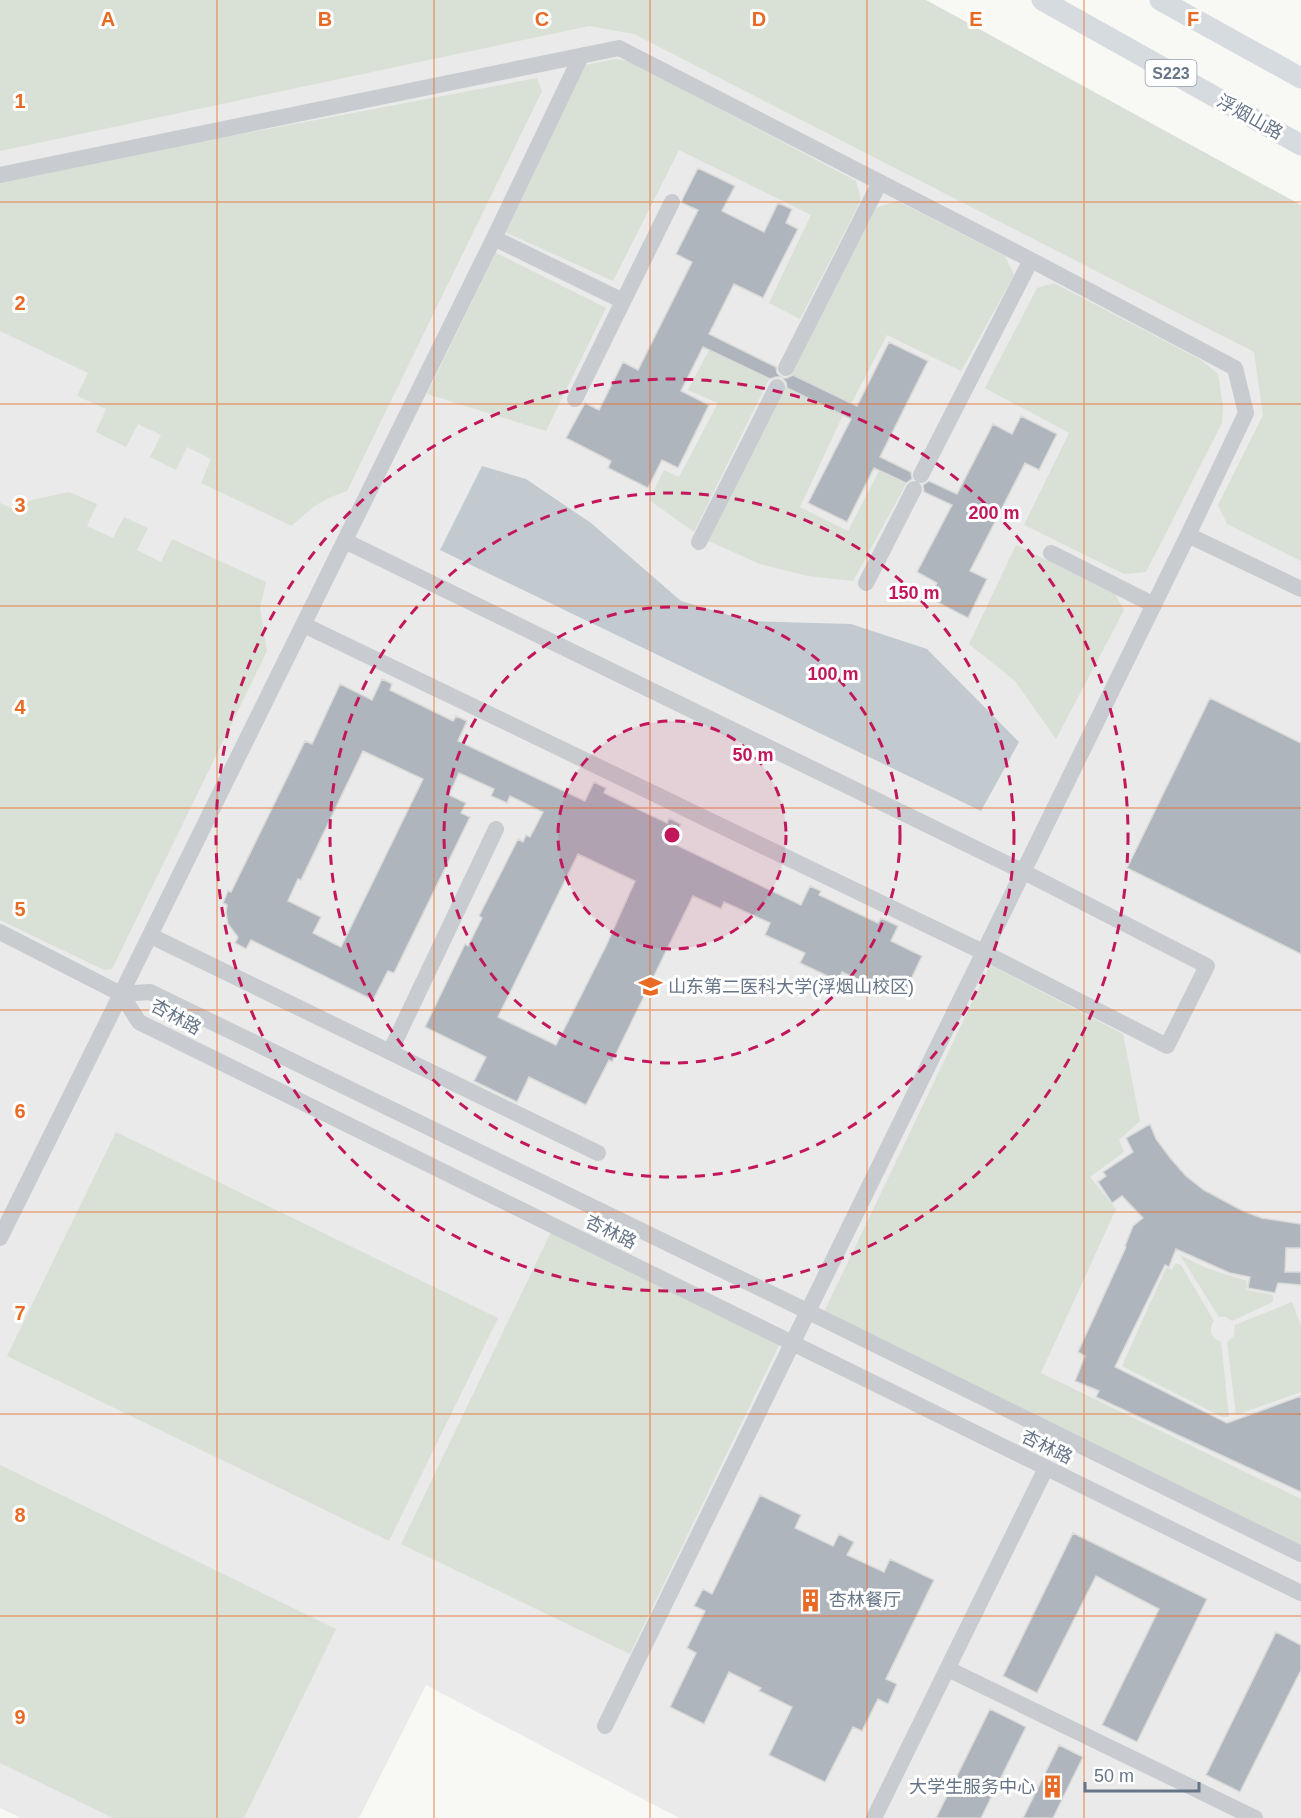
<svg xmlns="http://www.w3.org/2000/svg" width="1301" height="1818" viewBox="0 0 1301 1818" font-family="Arial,'Noto Sans SC',sans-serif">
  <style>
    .built { fill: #e9eae9 }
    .green { fill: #d9e0d6 }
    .water { fill: #c2cad0 }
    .building { fill: #afb5bd; stroke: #dadad8; stroke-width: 1.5; fill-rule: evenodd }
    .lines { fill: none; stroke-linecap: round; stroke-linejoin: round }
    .minor { stroke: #c8cbcf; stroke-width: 16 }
    .major { stroke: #d6dbe0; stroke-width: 21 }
    .grid { fill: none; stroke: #e96a25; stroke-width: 1.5; stroke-opacity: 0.55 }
    .ring { fill: none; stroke: #c2185b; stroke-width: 3; stroke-dasharray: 10 8 }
    .labels { text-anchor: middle; stroke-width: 6; stroke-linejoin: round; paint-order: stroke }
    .shield { fill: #fff; stroke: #949eac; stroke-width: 1.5 }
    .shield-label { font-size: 16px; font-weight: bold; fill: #667588 }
    .street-label { font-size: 18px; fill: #667588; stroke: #fff }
    .poi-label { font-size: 18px; fill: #667588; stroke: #fff; text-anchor: start }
    .grid-label { font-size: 20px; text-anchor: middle; font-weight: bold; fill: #e96a25; stroke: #fff; stroke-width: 6; stroke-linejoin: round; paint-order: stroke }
    .centre { fill: #c2185b; stroke: #fff; stroke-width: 3 }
    .ring-label { font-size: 18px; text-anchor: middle; font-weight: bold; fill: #c2185b; stroke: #fff; stroke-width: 6; stroke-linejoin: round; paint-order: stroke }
  </style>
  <rect width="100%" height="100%" fill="#f8f8f5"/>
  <path class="built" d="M0,0h760l541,289v1529h-622l-253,-133 -67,133h-338l-21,-10z"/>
  <path class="green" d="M0,0h926l375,205v356l-74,-37 -9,-19 45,-90 -9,-63 -620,-318 -45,-8 -589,125z
    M616,59l15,3 225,119 5,19 -61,119 -31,-16 42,-88 -132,-65 -66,131 -108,-49 80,-167z
    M537,78l5,13 -195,400c-26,9 -36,16 -55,35l-91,-43 10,-24 -24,-12 -11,23 -26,-13 11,-22 -23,-11 -12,23 -30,-15 10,-23 -29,-13 11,-23 -88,-42v-151z
    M897,201l108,55 9,19 -53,96 -74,-36 -36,69 -60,-30 85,-166z
    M496,253l110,55 -60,123 -119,-37z
    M1054,283l147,77 17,14 5,33 -1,16 -76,149 -22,2 -100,-49 45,-92 -84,-45 52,-100z
    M709,350l60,29 -75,153 -45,-32 15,-30 15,7 39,-74 -30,-13z
    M785,387l58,28 -43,92 48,24 31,-60 27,13 -53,97 -45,-5 -48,-12 -54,-24z
    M69,492l28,12 -10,22 26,12 11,-21 24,11 -11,22 24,12 11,-23 94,43 -6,26 7,43 -155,318 -8,1 -104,-50v-417l22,10 6,-12z
    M1016,545l99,49 9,16 -68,129 -41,-58 -46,-37z
    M990,965l133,69 17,87 -21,19 5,12 -34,25 26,32 -75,164 260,126v49l-477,-236z
    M116,1132l382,186 -109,223 -382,-185z
    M551,1232l229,111 -150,311 -229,-110z
    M1180,1255l26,13 41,13 -1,9 27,5v7l-41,19 -6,-4h-7z
    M1175,1263l6,2 33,56c-6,9 -3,17 7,21l8,75h-7l-100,-51 44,-98 6,2z
    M1292,1302l9,24v66l-65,23 -9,-73 7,-6 1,-11z
    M0,1465l336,164 -92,189h-131l-113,-55z"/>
  <path class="water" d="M482,466l44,13 65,44 90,78 68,20 102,3 76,25 92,93 -38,69 -541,-261z"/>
  <path class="building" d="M698,168l37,18 -13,25 42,21 14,-29 14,6 -6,14 12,6 -35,69 -29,-14 -25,50 67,33 1,6 5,5h5l6,-3 64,31 32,-64 39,19 -48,96 31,15 1,7 -6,4 -32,-15 -27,54 -39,-19 43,-84 -64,-31 -1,-6 -5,-5h-5l-6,2 -67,-32 -22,44 28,14 -31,63 -16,-8 -14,28 -40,-20 3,-7 -45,-23 19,-35 14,7 24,-48 15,8 54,-108 -16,-8 22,-44 -16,-7v-3z
    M1021,416l36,18 -18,36 -14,-7 -55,108 17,8 -19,39 -39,-20 8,-15 -20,-11 35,-67 -28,-13 -1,-7 6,-4 28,13 36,-70 19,10z
    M382,679l10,5 -2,6 63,31 3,-5 11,5 -9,20 127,60 9,-19 12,6 -2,5 63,30 2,-5 12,6 -9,19 129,62 9,-19 11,5 -2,4 59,28 3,-5 17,8 -7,15 31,15 -18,38 -17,-8 -2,6 -43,-20 -4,9 -38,-18 5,-10 -40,-18 5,-12 -46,-21 -3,7 -28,-13 -81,166 -3,-2 -23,45 -57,-28 -12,25 -43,-21 12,-24 -61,-30 40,-83 3,2 14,-28 -3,-2 39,-77 5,3 3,-7 4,2 13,-25 -33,-16 -3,7 -16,-7 3,-7 -35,-16 -10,22 17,8 -5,10 9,4 -76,156 -6,-2 -15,29 -122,-60 -5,9 -11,-6 3,-6 -10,-13 -2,-11 1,-8 -4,-2 5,-12 3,1 74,-151 7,3 28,-60 32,16zM363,751l60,28 -82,168 -28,-14 8,-16 -33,-16 10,-22 3,1zM578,854l57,27 -29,65 -50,99 -58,-28z
    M1210,698l91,45v211l-174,-86z
    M1150,1124l6,15 15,20 15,17 18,14 39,21 19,7 39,6v24h-15l-1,24h16v13l-23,-2 -3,10 -27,-5 2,-11 -20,-4 -54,-24 -7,18 -4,-2 -50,102 112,56 74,-27v96l-205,-95 3,-6 -24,-10 10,-25 -7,-4 48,-105 -1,-1 8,-20 10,-8 -21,-22 -10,7 -14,-21 8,-6 -3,-4 30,-20 -7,-14z
    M760,1495l41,20 -6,13 38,18 6,-12 15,8 -7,13 37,17 6,-13 44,21 -48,99 11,5 -9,20 -10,-5 -16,32 -9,-4 -28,55 -56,-27 23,-48 -33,-16 2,-3 -32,-16 -25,52 -34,-17 26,-54 -9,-5 18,-37 -11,-5 9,-17 9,5z
    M1073,1533l134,66 -70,143 -35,-17 57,-116 -63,-33 -59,117 -34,-17z
    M1276,1632l25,13v25l-61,122 -34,-17z
    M990,1709l36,18 -45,91h-45z
    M1059,1745l24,12 -30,61h-30z"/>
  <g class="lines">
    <path class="minor" d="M0,175l619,-127 412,212 204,108 11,45 -58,122 -583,1191
      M494,238l129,63
      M786,368l94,-186
      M575,399l97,-197
      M921,475l110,-215
      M1188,535l113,54
      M699,542l78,-155
      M1051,553l103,52
      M866,583l48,-94
      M304,625l679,327 184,94 40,-80 -185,-95 -677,-330
      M0,932l121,62 373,-756 87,-182
      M151,936l447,217
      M121,994l18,28 1162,571
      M121,994l29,-2 657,319 494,243
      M390,1052l106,-223
      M0,1238l121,-244
      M948,1669l307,149
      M874,1818l172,-350"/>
    <path class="major" d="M1042,0l259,145
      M1160,0l141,78"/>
  </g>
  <path class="grid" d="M217,0v1818M434,0v1818M650,0v1818M867,0v1818M1084,0v1818M0,202h1301M0,404h1301M0,606h1301M0,808h1301M0,1010h1301M0,1212h1301M0,1414h1301M0,1616h1301"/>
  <circle cx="672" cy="835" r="114" fill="#c2185b" fill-opacity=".12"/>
  <g class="ring">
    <circle cx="672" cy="835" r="114"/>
    <circle cx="672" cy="835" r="228"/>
    <circle cx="672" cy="835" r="342"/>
    <circle cx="672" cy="835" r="456"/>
  </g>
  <defs>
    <symbol id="university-bare" viewBox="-9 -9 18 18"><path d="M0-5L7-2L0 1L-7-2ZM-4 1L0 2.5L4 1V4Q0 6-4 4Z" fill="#e96a25" stroke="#fff" stroke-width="2.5" paint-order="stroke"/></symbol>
    <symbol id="building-bare" viewBox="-9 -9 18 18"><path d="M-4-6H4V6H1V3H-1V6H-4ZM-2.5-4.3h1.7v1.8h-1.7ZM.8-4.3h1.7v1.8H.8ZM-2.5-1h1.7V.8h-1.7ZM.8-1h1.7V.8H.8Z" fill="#e96a25" stroke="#fff" stroke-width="2.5" paint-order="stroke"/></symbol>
  </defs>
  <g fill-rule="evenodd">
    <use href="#university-bare" x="634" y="970" width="33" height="33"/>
    <use href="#building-bare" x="794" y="1584" width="33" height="33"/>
    <use href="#building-bare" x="1036" y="1770" width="33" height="33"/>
  </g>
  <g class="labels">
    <rect class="shield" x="1145.5" y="60" width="51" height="26" rx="4.5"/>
    <g class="shield-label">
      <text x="1171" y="79">S223</text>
    </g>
    <g class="street-label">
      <text transform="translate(1250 117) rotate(29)" y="6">浮烟山路</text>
      <text transform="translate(176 1017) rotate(29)" y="6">杏林路</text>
      <text transform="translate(611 1232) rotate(26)" y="6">杏林路</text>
      <text transform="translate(1047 1447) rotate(26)" y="6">杏林路</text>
    </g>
    <g class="poi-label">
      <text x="668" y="993">山东第二医科大学(浮烟山校区)</text>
      <text x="829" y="1606">杏林餐厅</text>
      <text x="1035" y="1793" text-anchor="end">大学生服务中心</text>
    </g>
  </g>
  <g class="grid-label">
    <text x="108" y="26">A</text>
    <text x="325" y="26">B</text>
    <text x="542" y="26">C</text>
    <text x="759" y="26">D</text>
    <text x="976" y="26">E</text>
    <text x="1193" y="26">F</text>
    <text x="20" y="108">1</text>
    <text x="20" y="310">2</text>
    <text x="20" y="512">3</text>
    <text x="20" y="714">4</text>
    <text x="20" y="916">5</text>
    <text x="20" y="1118">6</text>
    <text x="20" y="1320">7</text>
    <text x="20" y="1522">8</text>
    <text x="20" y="1724">9</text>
  </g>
  <circle cx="672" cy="835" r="9" class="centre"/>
  <g class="ring-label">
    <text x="994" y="519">200 m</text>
    <text x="914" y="599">150 m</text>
    <text x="833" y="680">100 m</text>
    <text x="753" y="761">50 m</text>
  </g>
  <path d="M1085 1782v9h114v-9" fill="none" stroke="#667588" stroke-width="3"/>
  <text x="1094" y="1782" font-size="18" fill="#667588" stroke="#ffffff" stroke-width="4.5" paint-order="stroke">50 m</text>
</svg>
